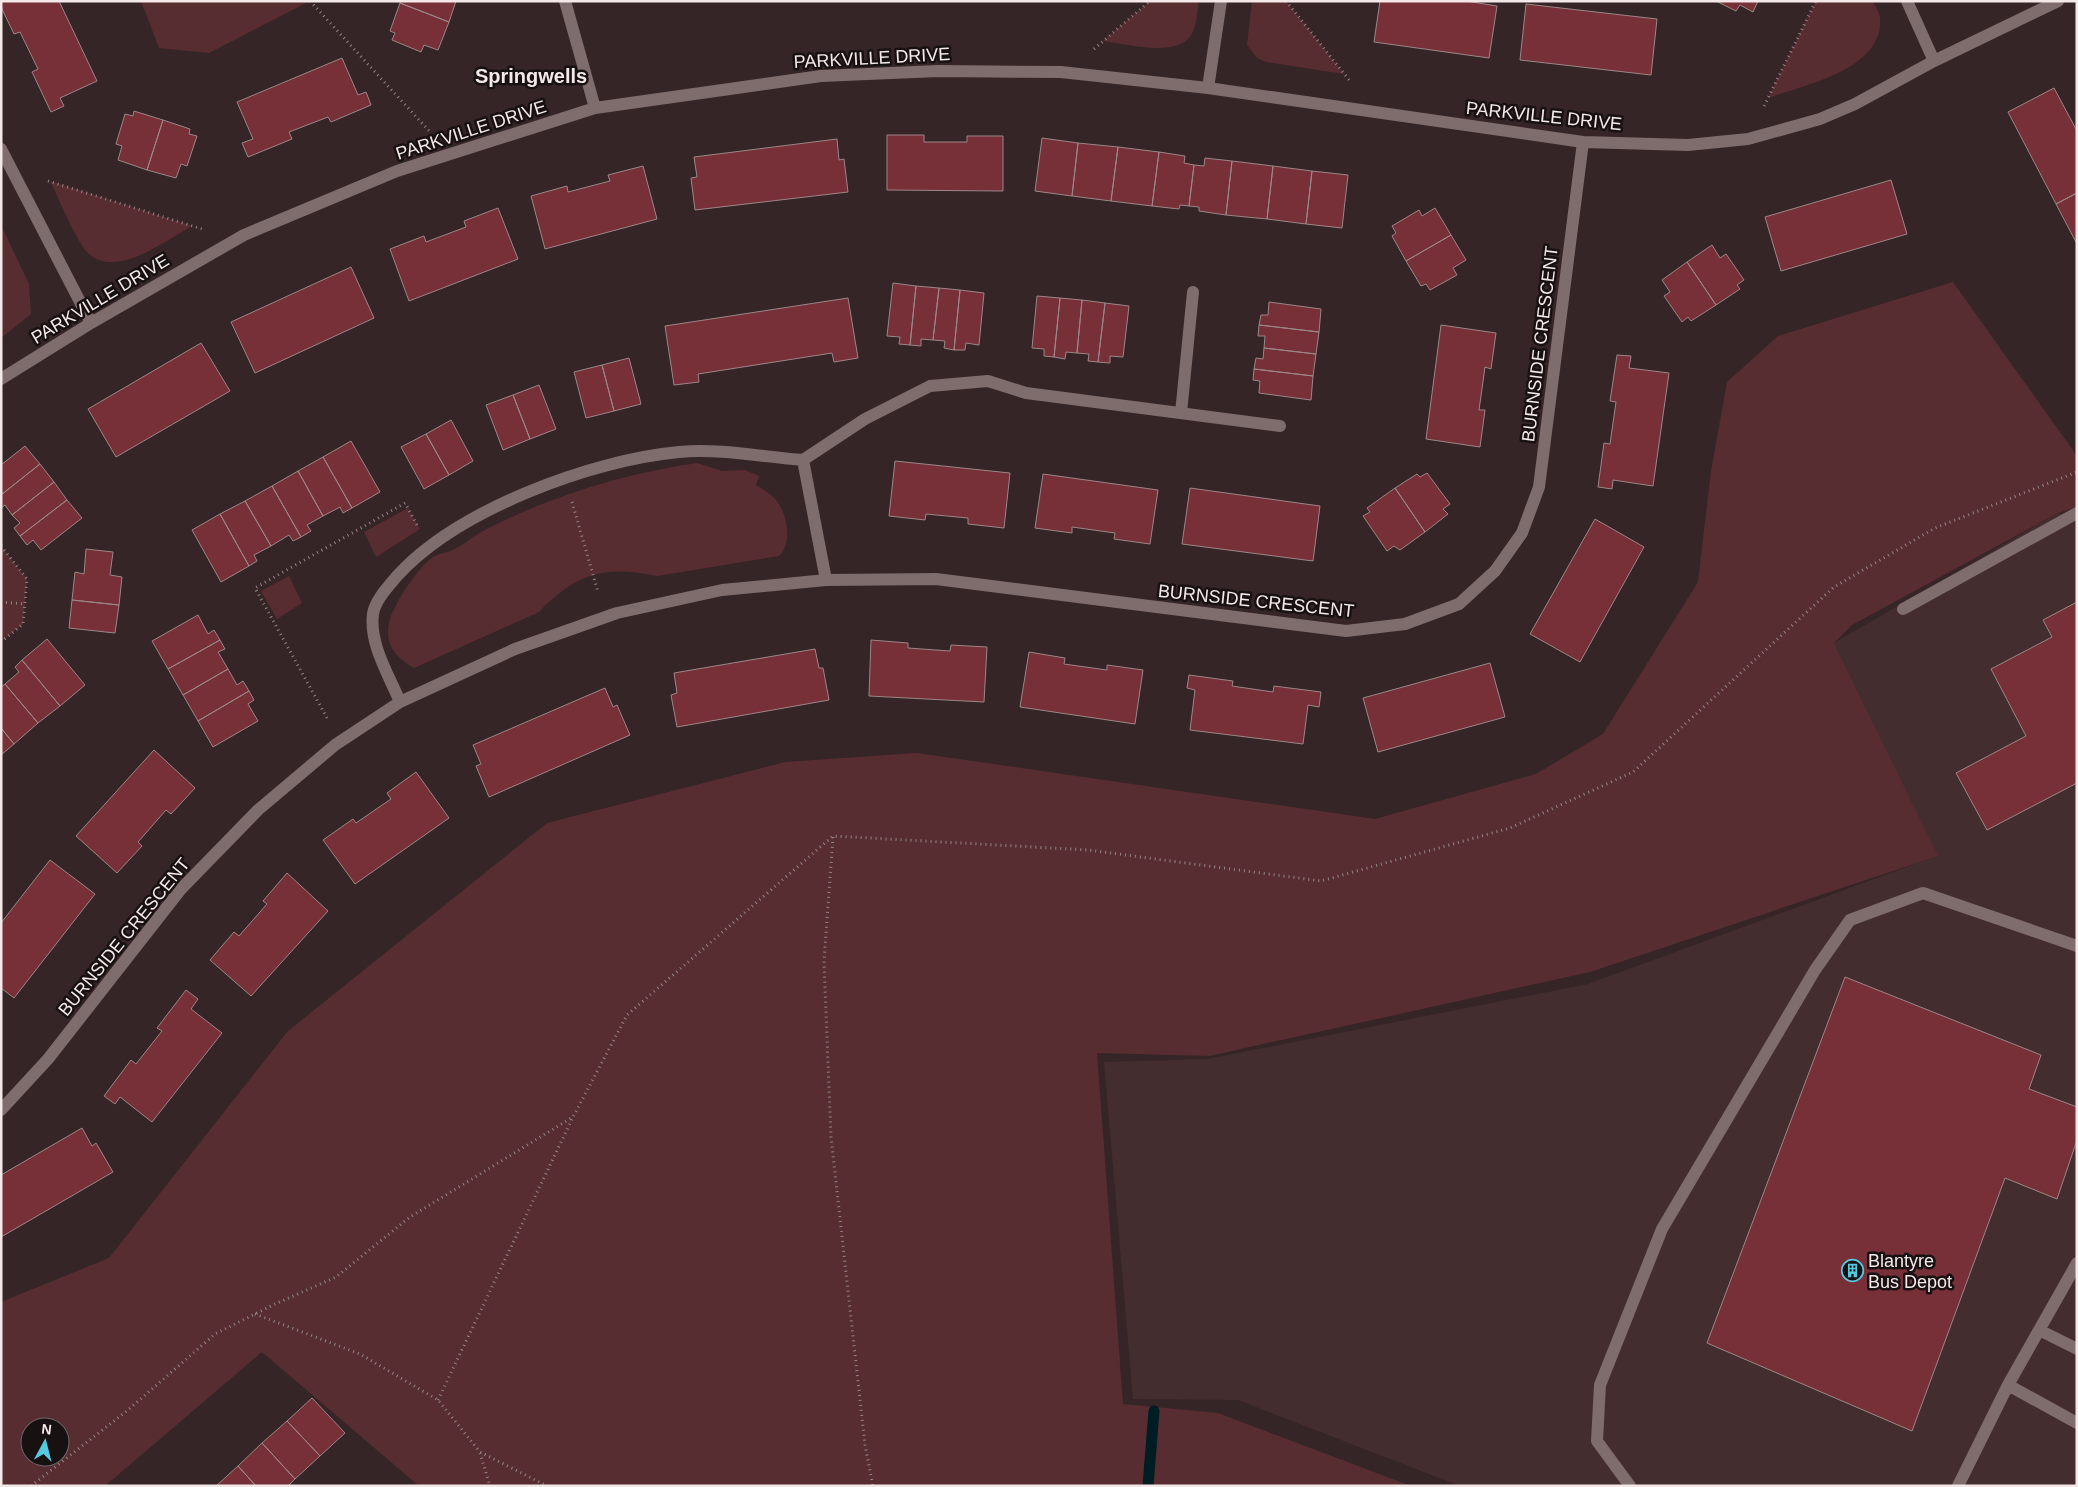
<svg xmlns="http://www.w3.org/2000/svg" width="2078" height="1487" viewBox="0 0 2078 1487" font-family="Helvetica,sans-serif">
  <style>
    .built { fill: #442d2e }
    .green { fill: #572d31; fill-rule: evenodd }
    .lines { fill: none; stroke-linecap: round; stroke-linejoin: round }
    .stream { stroke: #001d24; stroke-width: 11 }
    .building { fill: #772f38; stroke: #9c8788 }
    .path { stroke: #948586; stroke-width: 3; stroke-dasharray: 1 4; stroke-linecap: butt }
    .minor { stroke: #7f6c6d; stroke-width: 12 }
    .labels { text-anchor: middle; stroke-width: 5; stroke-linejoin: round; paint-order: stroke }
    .street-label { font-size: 18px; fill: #f4e8e8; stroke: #181111 }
    .poi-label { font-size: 18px; fill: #f4e8e8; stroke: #181111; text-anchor: start }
    .quarter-label { font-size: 20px; font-weight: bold; fill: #f4e8e8; stroke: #181111 }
  </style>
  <rect width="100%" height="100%" fill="#362526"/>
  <path class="built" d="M2058,513l19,5v968h-617l-222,-86 -105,-1 -29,-337 104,-3 380,-75 349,-128 -103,-213z"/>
  <path class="green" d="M141,1h169l-101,52 -50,-5z
    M1150,1h49c-2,12 -2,24 -8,34 -14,23 -64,9 -88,6z
    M1252,1h34l58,73 -78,-12 -9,-4 -10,-13z
    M1816,1h57c2,5 7,13 7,18 3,51 -76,66 -112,79z
    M50,181l142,45c-28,15 -83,59 -109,21 -13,-20 -22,-44 -33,-66z
    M1,225l28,59 2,30 -30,24z
    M1953,282l124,174v51l-19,6 -206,112 -18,18 104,213 -348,116 -381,84 -112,-3 26,351 95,9 193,73h-992l-157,-134 -157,134h-104v-184l108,-44 179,-227 259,-208 238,-61 132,-9 458,66 161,-45 67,-40 95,-152 13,-111 16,-89 51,-46zM30,1427h30v30h-30z
    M697,463l25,8 23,-1 14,6 -3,9c6,4 15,9 20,15 11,13 17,43 3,56l-122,20c-52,-11 -81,-3 -118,36l-125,56c-19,-11 -31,-25 -24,-49 5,-16 28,-52 43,-62 7,-4 15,-4 22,-8 10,-5 18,-13 28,-18 67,-35 140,-57 214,-68z
    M408,508l12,21 -44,28 -12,-25z
    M1,546l26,33 -4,45 -22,18z
    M289,576l13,27 -25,16 -16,-28z"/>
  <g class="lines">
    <path class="stream" d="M1148,1486l6,-75"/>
  </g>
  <path class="building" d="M1,1h58l38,80 -37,17 4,8 -13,6 -19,-40 6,-3 -18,-37 -6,2 -13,-27z
    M401,1h55l-7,21 -49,-19z
    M1380,1h86l31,5 -8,52 -115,-16z
    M1716,1h42l-5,11 -13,-7 -4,6z
    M400,3l49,19 -11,28 -14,-5 -3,7 -29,-12 3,-7 -5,-2z
    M1526,4l131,15 -6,56 -131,-15z
    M342,58l16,37 8,-3 5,13 -40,17 -3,-5 -39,15 3,7 -44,18 -6,-14 11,-4 -16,-37z
    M2054,88l23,43v62l-21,11 -48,-92z
    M134,111l29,9 -16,50 -29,-10 4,-14 -6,-2 9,-30 8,2z
    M163,120l27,9 -1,5 8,2 -10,30 -6,-2 -5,14 -29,-8z
    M887,135h37v7h43v-6h36v55l-116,-1z
    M1042,138l36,5 -6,53 -37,-5z
    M837,139l2,21 5,-1 4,33 -153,18 -4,-32 6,-1 -3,-20z
    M1078,143l40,4 -7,54 -39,-5z
    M1118,147l41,5 -7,54 -41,-5z
    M1159,152l26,4 -1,7 10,2 -5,41 -9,-1 -1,4 -27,-3z
    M1205,158l27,3 -6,54 -27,-4v-4l-10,-1 5,-41 10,1z
    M1232,161l41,5 -6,53 -41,-4z
    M643,166l14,53 -112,30 -14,-53 36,-10 1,6 42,-11 -2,-6z
    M1273,166l39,5 -6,53 -39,-5z
    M1312,171l36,4 -6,53 -36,-4z
    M1891,180l16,54 -126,37 -16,-54z
    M2077,193v51l-21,-40z
    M498,208l20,51 -109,42 -19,-52 34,-13 2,6 40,-15 -2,-6z
    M1435,208l16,27 -45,26 -14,-25 4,-3 -4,-7 27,-16 3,6z
    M1451,235l15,25 -13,8 4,7 -27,15 -4,-6 -5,2 -15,-25z
    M1712,245l8,13 6,-4 18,26 -7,5 3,4 -24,16 -29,-43z
    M1687,262l29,43 -25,16 -3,-4 -6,5 -18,-26 6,-4 -8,-12z
    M351,267l23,51 -119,55 -24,-51z
    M893,283l23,3 -6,59 -11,-1 1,-7 -13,-1z
    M916,286l23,2 -6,52 -12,-1v7l-11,-1z
    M939,288l21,2 -6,60 -10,-2 1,-7 -12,-1z
    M960,290l24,3 -5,52 -13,-2 -1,7h-11z
    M1037,296l23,2 -6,59 -10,-1v-7l-12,-1z
    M848,298l10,60 -24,4 -2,-9 -134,21 1,8 -25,3 -9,-59z
    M1060,298l22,2 -5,53 -11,-1 -1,7 -11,-2z
    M1082,300l23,3 -7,59 -10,-1 1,-7 -12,-1z
    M1269,302l52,7 -2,23 -60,-7 2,-10h7z
    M1105,303l24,3 -6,51 -13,-1v7l-12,-1z
    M1259,325l60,7 -3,22 -52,-6 1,-12h-7z
    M1441,325l55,8 -5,36 -6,-2 -6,43h6l-5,37 -54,-8z
    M201,343l29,48 -114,66 -28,-48z
    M1264,348l52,6 -3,22 -59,-7 2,-11 7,1z
    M1617,355l14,1 -2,12 40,5 -16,113 -40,-6 -1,9 -14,-2 6,-44 6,1 6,-42 -6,-1z
    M629,358l12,46 -27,7 -12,-46z
    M602,365l12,46 -28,7 -12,-46z
    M1254,369l59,7 -2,24 -52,-7 1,-12 -7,-1z
    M539,385l17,44 -26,10 -17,-44z
    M513,395l17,44 -27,11 -17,-45z
    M451,420l22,41 -24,14 -23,-41z
    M426,434l23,41 -25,14 -23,-42z
    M351,441l29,51 -28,16 -29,-51z
    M25,446l15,18 -39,31v-30z
    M323,457l29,51 -9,5 -3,-6 -17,9 -25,-45z
    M895,461l115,12 -6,55 -36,-4v-6l-42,-4 -1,6 -36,-4z
    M40,464l14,18 -42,33 -7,-10 -4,3v-13z
    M298,471l25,45 -16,9 4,6 -10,6 -29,-51z
    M1427,473l23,31 -7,5 5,5 -23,18 -30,-44 22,-14 3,3z
    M1043,474l115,16 -8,54 -36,-5 1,-6 -43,-6v6l-37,-5z
    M54,482l13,18 -47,36 -6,-8 6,-5 -8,-8z
    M272,486l29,51 -8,4 -4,-6 -18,11 -26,-45z
    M1190,488l130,18 -7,55 -131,-17z
    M1395,488l30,44 -25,18 -6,-4 -7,5 -24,-35 7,-4 -3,-4z
    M67,500l15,18 -41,32 -8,-10 -6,5 -7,-9z
    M245,501l26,45 -17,9 3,6 -8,5 -29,-52z
    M220,514l29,52 -28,16 -29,-52z
    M1595,519l49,28 -64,115 -50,-28z
    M86,549l27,3 -3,23 12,2 -3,28 -47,-5 3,-28 9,2z
    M72,600l47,5 -4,28 -46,-5z
    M2077,602v181l-90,47 -31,-57 70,-37 -35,-67 61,-32 -9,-17z
    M198,615l10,19 6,-4 6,10 -52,29 -16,-28z
    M47,639l38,46 -25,21 -38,-46z
    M220,640l5,9 -7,3 10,17 -45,26 -15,-26z
    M871,640l37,3v5l42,3 1,-6 36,2 -3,55 -115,-6z
    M815,649l4,19h4l6,32 -152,27 -6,-32 6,-2 -3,-20z
    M1029,652l36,6 -1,6 43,6v-5l36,5 -8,54 -115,-17z
    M22,660l38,46 -22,17 -33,-39 14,-12 -4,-5z
    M1490,663l15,54 -127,35 -15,-54z
    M228,669l9,16 6,-4 6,10 -51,30 -15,-26z
    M1189,675l44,6 -1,5 41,6 1,-6 47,6 -2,15 -11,-2 -5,39 -113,-14 5,-40 -8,-2z
    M5,684l33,39 -24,21 -13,-16v-41z
    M605,688l8,19 4,-2 13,30 -141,62 -13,-31 5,-2 -8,-19z
    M249,691l5,9 -6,4 10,17 -45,26 -15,-26z
    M1,728l13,16 -13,11z
    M154,750l41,38 -24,26 -5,-4 -28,32 4,4 -25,27 -41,-37z
    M416,772l33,46 -94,66 -32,-44 30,-21 3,4 35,-24 -4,-6z
    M50,860l45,34 -81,104 -13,-10v-65z
    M287,873l41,38 -77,85 -41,-36 24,-28 5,4 28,-32 -4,-3z
    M1845,977l196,78 -12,34 48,18v33l-20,59 -52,-21 -93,253 -205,-88z
    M186,990l12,9 -7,10 31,24 -70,89 -32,-25 -5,7 -11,-8 27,-36 5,4 26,-33 -5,-3z
    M82,1128l10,18 4,-3 17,29 -112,65v-62z
    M312,1398l33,35 -25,23 -33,-35z
    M287,1421l33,35 -25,23 -33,-36z
    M262,1443l33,36 -7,7h-32l-18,-20z
    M238,1466l18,20h-40z"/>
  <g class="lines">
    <path class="path" d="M310,1l121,132
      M1286,1l64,80
      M1094,49l56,-48
      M1764,106l52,-105
      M48,181l154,48
      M572,502l26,90
      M1,546l26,33 -4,45 -22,18
      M1,602l24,2
      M327,718l-72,-130 150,-85 12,22
      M833,837l-9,124 7,176 34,308 8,41
      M255,1314l105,40 78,46 42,52 67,34
      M438,1400l135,-283
      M480,1453l10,33
      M31,1486l97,-76 87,-76 58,-29 63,-28 74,-60 163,-100 54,-102 206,-179 255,14 233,31 189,-53 123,-56 201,-185 101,-59 142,-56"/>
    <path class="minor" d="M565,1l30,107
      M1907,1l27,60
      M1208,88l13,-87
      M1,149l90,174
      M1,379l90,-56 153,-88 153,-64 198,-63 226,-32 117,-5 123,1 147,16 375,54 105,3 60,-6 72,-20 35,-15 79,-43 124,-60
      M1181,413l12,-121
      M826,580l-23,-120 62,-41 65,-33 58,-5 38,12 254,33
      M1903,609l174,-96
      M400,702c-11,-27 -31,-58 -27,-88 2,-14 16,-28 24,-38 60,-66 194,-116 282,-124 40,-4 84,5 124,8
      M1,1110l47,-51 133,-170 77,-79 77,-65 65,-43 115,-53 102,-36 105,-23 104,-10 110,-1 410,52 59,-7 54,-20 36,-33 27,-38 17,-46 44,-345
      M2039,1330l38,19
      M2008,1385l69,38
      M1630,1486l-33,-45 3,-56 62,-156 153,-259 35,-50 73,-27 154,53
      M1958,1486l50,-101 69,-122"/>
  </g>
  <defs>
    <symbol id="building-ring" viewBox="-11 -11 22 22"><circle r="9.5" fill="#181111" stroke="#56c9e1" stroke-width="1.5"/><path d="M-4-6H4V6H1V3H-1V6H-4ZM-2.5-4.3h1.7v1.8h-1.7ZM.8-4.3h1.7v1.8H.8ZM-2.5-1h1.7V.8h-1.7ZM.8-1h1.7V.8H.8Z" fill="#56c9e1"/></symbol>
  </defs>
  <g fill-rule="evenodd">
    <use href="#building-ring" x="1840" y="1258" width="25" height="25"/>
  </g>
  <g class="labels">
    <g class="street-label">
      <text transform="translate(872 58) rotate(-3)" y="6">PARKVILLE DRIVE</text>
      <text transform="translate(1544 116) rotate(6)" y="6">PARKVILLE DRIVE</text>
      <text transform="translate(471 130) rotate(-18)" y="6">PARKVILLE DRIVE</text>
      <text transform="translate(100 299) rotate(-31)" y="6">PARKVILLE DRIVE</text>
      <text transform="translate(1540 344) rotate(-83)" y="6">BURNSIDE CRESCENT</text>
      <text transform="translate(1256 601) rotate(6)" y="6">BURNSIDE CRESCENT</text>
      <text transform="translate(124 937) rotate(-51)" y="6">BURNSIDE CRESCENT</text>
    </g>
    <g class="poi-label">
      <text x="1868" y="1267">Blantyre<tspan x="1868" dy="21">Bus Depot</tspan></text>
    </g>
    <g class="quarter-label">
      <text x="531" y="83">Springwells</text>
    </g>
  </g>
  <rect width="2078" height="1487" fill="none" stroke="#f4e8e8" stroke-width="5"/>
  <g transform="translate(45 1442) rotate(7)"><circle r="24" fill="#181111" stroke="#706767"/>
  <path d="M0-4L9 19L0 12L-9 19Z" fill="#56c9e1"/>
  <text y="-8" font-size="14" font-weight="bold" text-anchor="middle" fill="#f4e8e8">N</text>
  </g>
</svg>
